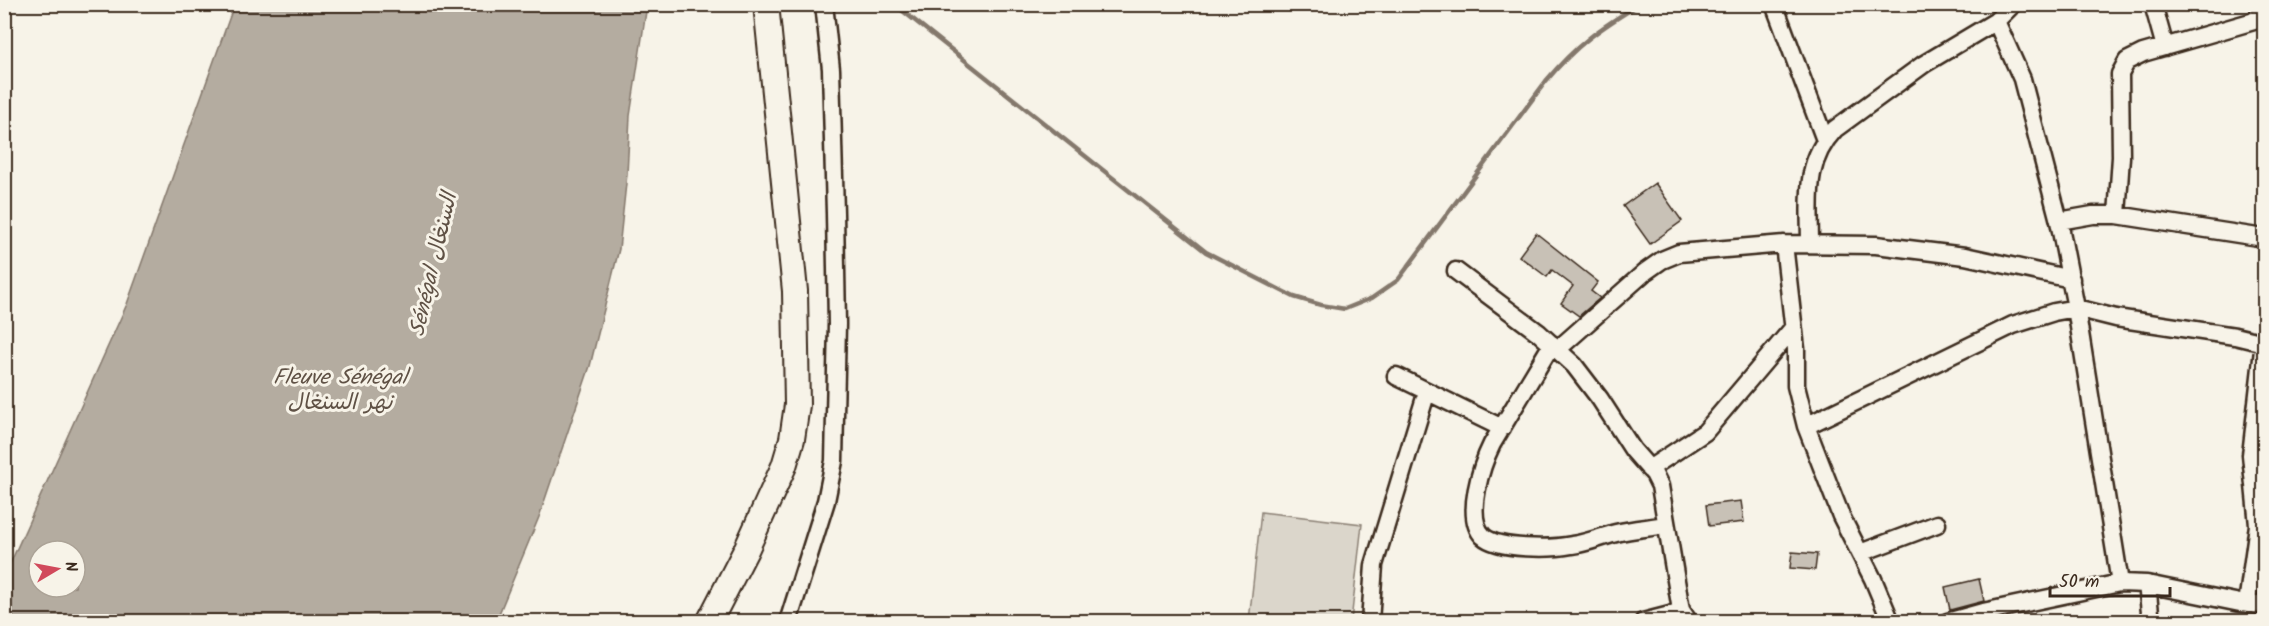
<svg xmlns="http://www.w3.org/2000/svg" width="2269" height="626" viewBox="0 0 2269 626" font-family="Kalam,'Playpen Sans Arabic',sans-serif">
  <style>
    .green { fill: #dbd6cb; stroke: #8b8074; stroke-width: 1.5 }
    .water { fill: #b4aca0; stroke: #84786c; stroke-width: 1.5; fill-rule: evenodd }
    .lines { fill: none; stroke-linecap: round; stroke-linejoin: round }
    .stream { stroke: #84786c; stroke-width: 4.5 }
    .building { fill: #c8c1b6; stroke: #3b2a1e; stroke-width: 1.5 }
    .street-casing { stroke: #3b2a1e; stroke-width: 21 }
    .secondary-casing { stroke: #3b2a1e; stroke-width: 28 }
    .street { stroke: #f7f3e8; stroke-width: 16 }
    .secondary { stroke: #f7f3e8; stroke-width: 24 }
    .labels { text-anchor: middle; stroke-width: 6; stroke-linejoin: round; paint-order: stroke }
    .water-label { font-size: 22px; font-style: italic; fill: #5f5145; stroke: #f7f3e8 }
  </style>
  <rect width="100%" height="100%" fill="#f7f3e8"/>
  <filter id="ink" filterUnits="userSpaceOnUse"><feTurbulence type="fractalNoise" baseFrequency=".0167" numOctaves="2"/><feDisplacementMap in="SourceGraphic" scale="12" xChannelSelector="R" yChannelSelector="G"/><feConvolveMatrix kernelMatrix="1 2 1 2 8 2 1 2 1" color-interpolation-filters="sRGB"/></filter>
  <g filter="url(#ink)">
    <path class="green" d="M1261,512l101,12 -11,97h-102z"/>
    <path class="water" d="M234,5h413l-17,111 -3,58 -8,75 -29,117 -51,151 -43,104h-491v-46l122,-271zM39,551h36v36h-36z"/>
    <g class="lines">
      <path class="stream" d="M894,4l312,248 88,45 27,8 24,4 27,-11 26,-18 148,-199c30,-36 54,-53 94,-77"/>
    </g>
    <path class="building" d="M1655,183l27,38 -32,23 -27,-38z
      M1536,233l62,49 -7,9 9,7 -21,18 -18,-13 12,-17 -21,-16 -5,7 -28,-21z
      M1741,501l3,21 -35,4 -3,-21z
      M1792,552l25,2 -2,16 -25,-2z
      M1979,579l5,22 -34,9 -5,-23z"/>
    <g class="lines">
      <defs>
        <path id="street" d="M1774,4l51,136
          M2153,4l12,43
          M1996,21l26,58 37,142 17,87 44,275
          M2117,215l4,-58 -1,-83 7,-13 16,-8 111,-32 4,-4 4,-13
          M2059,221l34,-6h24l147,23
          M1784,244l12,105v37l10,40 35,90 32,63 18,43
          M1810,244c0,-44 -7,-81 25,-115l89,-65 72,-43 17,-17
          M1456,271l83,62 35,32 26,34 33,51 21,24 6,12 21,124 8,12
          M1552,344l-60,100c-10,20 -28,73 -9,92 15,14 69,13 89,9 15,-2 29,-8 44,-12 16,-4 33,-5 50,-8
          M1558,349l87,-77 17,-12 17,-7 105,-9 92,1 89,11 106,23
          M1396,376l106,52
          M1806,426l207,-101 41,-13 22,-4 40,10 119,18 29,7
          M1649,469l56,-37 88,-104
          M1860,553l77,-29
          M2147,584l93,19 24,2
          M2247,604l11,-79 -7,-70 13,-114
          M788,622l38,-121 8,-40 3,-137 -2,-111 -4,-144 -7,-65
          M1370,622l4,-57 53,-174
          M1643,622l27,-7 11,-5
          M1947,622l36,-10 137,-29 27,1 4,38"/>
        <path id="secondary" d="M709,622l37,-72 38,-84 8,-27 5,-34 -2,-114 -29,-287"/>
      </defs>
      <use href="#street" class="street-casing"/>
      <use href="#secondary" class="secondary-casing"/>
      <use href="#street" class="street"/>
      <use href="#secondary" class="secondary"/>
    </g>
  </g>
  <g class="labels">
    <g class="water-label">
      <text transform="translate(432 264) rotate(-77)" y="8">Sénégal السنغال</text>
      <text x="340" y="384">Fleuve Sénégal<tspan x="340" dy="25">نهر السنغال</tspan></text>
    </g>
  </g>
  <rect width="2269" height="626" fill="none" stroke="#f7f3e8" stroke-width="24"/>
  <rect x="12" y="12" width="2245" height="602" fill="none" stroke="#3b2a1e" stroke-width="2" filter="url(#ink)"/>
  <g transform="translate(57 569) rotate(80)"><circle r="28" fill="#f7f3e8" stroke="#aca397" stroke-width="1.5"/>
  <path d="M0-4.5L10 22L0 15L-10 22Z" fill="#d1495b"/>
  <text y="-9" font-size="16" font-weight="bold" text-anchor="middle" fill="#3b2a1e">N</text>
  </g>
  <path d="M2050 587v9h120v-9" fill="none" stroke="#3b2a1e" stroke-width="3"/>
  <text x="2059" y="587" font-size="18" fill="#3b2a1e" stroke="#f7f3e8" stroke-width="4.5" paint-order="stroke">50 m</text>
</svg>
